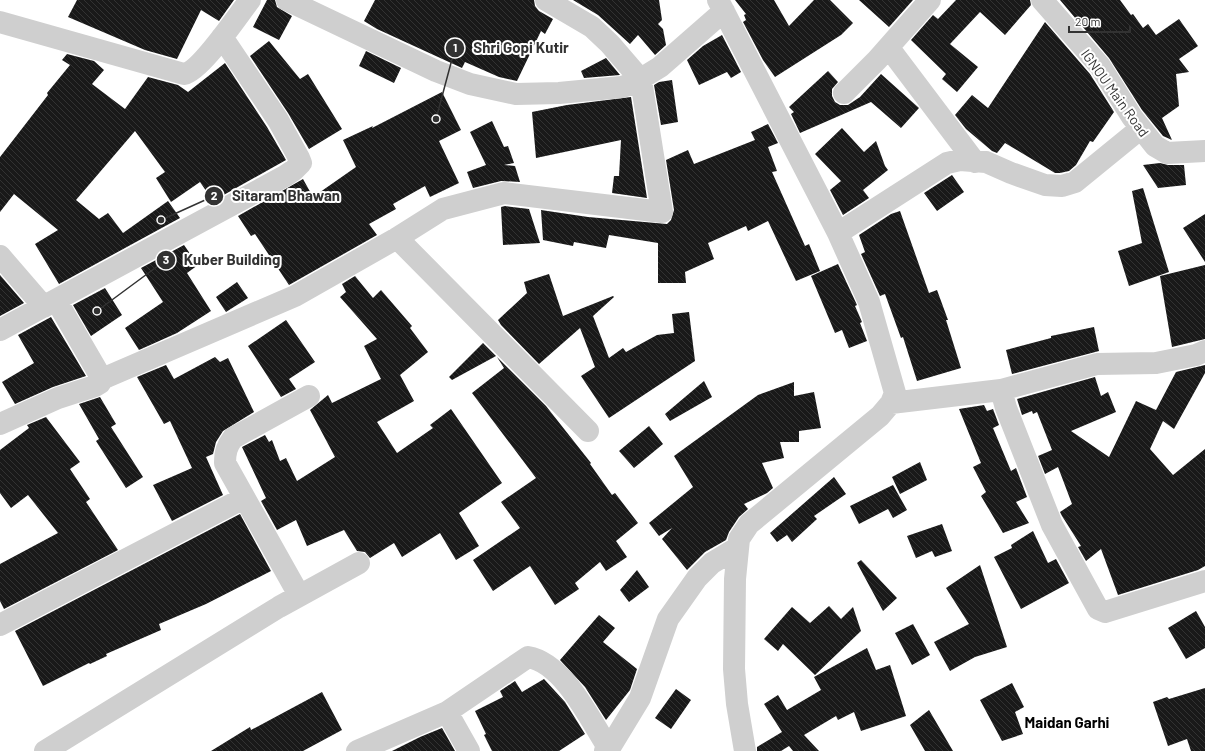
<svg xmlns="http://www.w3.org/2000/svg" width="1205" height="751" viewBox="0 0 1205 751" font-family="Barlow,sans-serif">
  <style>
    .building { fill: url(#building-back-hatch) }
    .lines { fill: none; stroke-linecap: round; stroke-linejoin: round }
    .minor { stroke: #cfcfcf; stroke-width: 22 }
    .labels { text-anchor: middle; stroke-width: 4; stroke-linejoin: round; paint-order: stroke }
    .street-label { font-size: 14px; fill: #323232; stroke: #fff }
    .neighbourhood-label { font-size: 15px; font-weight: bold; fill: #000; stroke: #fff }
    .leader { fill: none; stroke: #323232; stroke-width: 1.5 }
    .callout-dot { fill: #323232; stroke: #fff; stroke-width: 1.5 }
    .mark-label { font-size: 12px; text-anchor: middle; font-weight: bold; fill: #fff }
    .callout-label { font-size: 15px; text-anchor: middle; font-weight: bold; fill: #323232; stroke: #fff; stroke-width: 4; stroke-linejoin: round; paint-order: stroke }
  </style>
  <defs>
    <pattern id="building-back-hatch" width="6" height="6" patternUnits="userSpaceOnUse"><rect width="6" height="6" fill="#191919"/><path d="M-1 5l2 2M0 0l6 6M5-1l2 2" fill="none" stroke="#323232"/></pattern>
  </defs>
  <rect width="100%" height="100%" fill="#fff"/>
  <path class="building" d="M77,0h157l-15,21 -18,-11 -24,49 -32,-9 -77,-33z
    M267,0h8l2,7 15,9 -13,24 -26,-13z
    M375,0h159l1,6 4,5 14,8 -8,15 -4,-3 -24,50 -18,-4 -34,-15 -3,6 -85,-39 -13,-8z
    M573,0h86l3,20 -4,4 5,5 3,16 -11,10 -17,-20 -8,9 -32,-29z
    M735,0h39l15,26 25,-26h16l23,23 -12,12 -66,42 -12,-17 -20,-38 3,-2 -2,-5 2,-1z
    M859,0h54l-24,27z
    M956,0h74l1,5 -26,30 -25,-23 -30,32 28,23 -21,25 -15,-13 4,-5 -35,-34 22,-25 5,4z
    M1060,0h60l11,15 2,-1 10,14 5,-4 8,11 23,-16 19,27 -19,13 10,13 -13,2 3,32 -17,12 10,22 -9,-4 -21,-26 -33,-52z
    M1045,22l45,52 24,38 -21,30 -3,-1 -14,24 -7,6 -9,2h-5l-50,-30 -8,10 -5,-2 -26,-22 -11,-14 17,-20 16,13z
    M722,35l19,37 -10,6 -4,-6 -28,13 -12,-25 16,-14z
    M269,41l31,38 8,-5 34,55 -33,20 -21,-36 -38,-57z
    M366,51l35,17 -7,15 -35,-17z
    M67,54l27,7 10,9 -12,14 33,25 23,-32 30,8 10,7 37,-29 42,64 19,33 -73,41 -13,-19 -29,20 -15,-24 9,-6 -30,-41 -59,69 23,19 9,-6 15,20 45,-32 12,17 -121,66 -24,-40 23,-14 -44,-36 -14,18v-55l48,-62 -1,-2 23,-28 -8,-5z
    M606,58l14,17 -36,3 -3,-7z
    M828,71l10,11 -6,7v7l3,6 5,3h8l12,-8 21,-23 38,34 -18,20 -30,-26 -71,31 -9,-19 3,-2 -5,-5z
    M672,80l6,42 -17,3 -7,-40 5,-3z
    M442,92l19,38 -22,11 20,42 -29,14 -5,-11 -32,18 3,5 -27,15 8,11 -88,50 -34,-51 -4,2 -13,-20 65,-37 10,18 43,-30 -13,-27 30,-14 -1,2z
    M631,97l16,101 -35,-5 2,-17h5l2,-36 -85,18 -4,-46 35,-7z
    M492,121l12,26 4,-1 6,17 -10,2 11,1 5,16 -19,-1 -28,7 -6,-16 19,-7 -16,-33z
    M768,124l10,19 -10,4 9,24 -5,1 33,74 4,-2 11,27 -24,10 -28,-60 -20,10 -2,-5 -38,17 6,16 -29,13 1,11h-28v-40l-49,-8 -3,13 -32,-6 -1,4 -30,-6 -2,-30 47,7 79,7 4,-4 3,-10 -8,-50 22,-10 6,14 61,-24 -4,-8z
    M842,128l22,24 12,-11 9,25 3,4 -25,20 6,8 -26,17 -13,-25 11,-9 -26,-27z
    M1160,163l8,2h16l2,20 -28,3 -15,-23z
    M952,175l12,17 -27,19 -13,-18z
    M1143,188l26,84 -40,14 -11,-35 24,-8 -10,-52z
    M505,206l24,3 11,34 -37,2 -2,-38z
    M900,211l29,82 8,-3 11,30h-2l15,48 -44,13 -14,-44 -2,1 -16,-44 -5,2 -19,-42 4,-2 -6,-17 32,-21z
    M1205,214v48l-22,-34z
    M184,245l14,20 -11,8 24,38 -34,22 -38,17 -14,-22 38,-26 -22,-34z
    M838,264l19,41 -2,1 7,16 -2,1 7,18 -18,7 -7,-18 -7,3 -24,-57z
    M1205,265v74l-33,8 -12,-71z
    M549,274l14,42 50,-20 1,1 -21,19 16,42 14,-10 3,4 31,-17 17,-2 -2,-19 17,-2 6,49 -86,57 -28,-42 14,-9 -15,-39 -41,36 -38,-39 -3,-5 29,-27 -3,-11z
    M0,275l24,28 -24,13z
    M355,276l18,22 8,-8 31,36 -2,2 18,24 -28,23 14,26 -37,21 20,31 36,-25 -3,-3 21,-16 51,74 -43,30 20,33 -23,14 -16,-27 -38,24 -8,-14 -24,15 -5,-6 -8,-1 -13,-21 -37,16 -11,-26 -19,10 -16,-29 5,-3 -24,-51 23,-12 4,7 3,-2 8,21 6,-3 11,23 38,-24 -25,-47 18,-15 4,8 49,-24 -17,-33 13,-7 -37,-42 6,-5 -4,-8z
    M237,282l11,16 -22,14 -10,-15z
    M105,288l17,27 -31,21 -18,-31z
    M51,317l35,59 -33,11 -38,17 -13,-22 32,-19 -16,-28z
    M286,320l29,42 -26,17 7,10 -15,8 -33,-51z
    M1094,327l5,24 -87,23 -6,-24 45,-12v-2z
    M483,343l13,13 -44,24 -3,-3z
    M215,357l5,5 8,-4 26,54 -31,19 -7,11 -3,12 -7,3 17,38 -51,26 -19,-36 39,-17 -22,-47 -6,3 -27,-47 29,-12 8,14z
    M497,357l49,49 45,57 -1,1 22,31 3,-2 23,30 -22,18 11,16 -21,14 -6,-9 -25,21 4,6 -24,16 -25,-39 -37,25 -20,-31 47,-32 -19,-26 35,-24 -64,-85 32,-25z
    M1205,365v8l-31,56 -11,-8 -13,28 23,26 32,-26v117l-7,4 -80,25 -17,-46 -15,12 -8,-14 3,-1 -19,-30 -2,-4 12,-8 -14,-37 -13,7 -7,-18 14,-6 -15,-38 -4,2 -1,-3 -10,4 -5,-16 78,-22 6,19 7,-4 8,20 -45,19 38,26 27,-56 20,9 20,-38z
    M704,381l8,16 -42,24 -5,-7z
    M794,382v14l20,-4 7,36 -22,3v11h-19l4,16 -22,5 11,25 -6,5 -23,11 4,5 -9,8 -10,15 -3,8 -21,12 -18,18 -25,-31 10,-11 -13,8 -10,-13 44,-36 -19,-31 84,-61z
    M100,397l16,27 -5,3 32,50 -17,11 -30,-47 3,-2 -20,-35z
    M984,405l3,6 6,-2 6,16 -6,3 18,43 5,-3 11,29 -11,5 13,21 -26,10 -22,-37 5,-4 -13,-25 8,-4 -22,-54z
    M46,417l34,45 -10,7 20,30 -4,3 32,48 -114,59 -4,-8v-37l58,-31 -30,-38 -17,13 -11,-15v-43l29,-22 -2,-3z
    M649,426l14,18 -29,24 -15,-17z
    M920,462l7,18 -27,14 -8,-17z
    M834,477l12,17 -32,22 3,3 -25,23 -5,-7 -10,7 -7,-9z
    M893,485l14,25 -14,8 -5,-9 -29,15 -9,-18z
    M240,514l31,57 -65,33 -47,20 2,6 -55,24 1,2 -17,8 -1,-1 -46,23 -28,-55z
    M942,524l10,27 -17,6 -3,-6 -16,7 -9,-22z
    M1033,531l15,32 8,-4 13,24 -48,26 -27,-52 18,-9 -1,-3z
    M861,560l36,38 -14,13 -26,-48z
    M980,565l27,82 -32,10 -25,14 -16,-29 35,-18 -23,-36z
    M637,570l12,17 -20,15 -9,-12z
    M829,606l12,13 12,-12 8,24 -46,44 -32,-31 -5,7 -14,-12 28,-32 18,16z
    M1196,611l9,16v21l-19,11 -18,-31z
    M599,615l16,13 -12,14 34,27 -7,21 -24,30 -21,-33 -25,-27z
    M913,624l17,31 -18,10 -17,-32z
    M867,648l9,22 14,-5 16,51 -45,15 -7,-19 -16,8 -2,-4 -32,19 15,16h-26l-4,-5 -8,5h-24v-4l25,-15 -18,-28 14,-9 9,15 34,-20 -7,-13z
    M544,679l21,23 20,32 -26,17h-67l-8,-16 2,-1 -11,-23 28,-14 -3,-6 15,-10 7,11z
    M1012,683l12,24 -9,5 8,22 -21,7 -22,-41z
    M1205,688v63h-14l-4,-12 -19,7 -15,-44 14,-5 2,2z
    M676,689l15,11 -20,29 -16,-11z
    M322,692l20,38 -39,21h-92l39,-24 1,3z
    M929,710l24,41h-28l-15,-26z
    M442,728l13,23h-63l28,-14z"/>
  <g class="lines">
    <path class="minor" d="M287,0l149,71 34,13 46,10 43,-1 63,-6 12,-4 26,-16 64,-56
      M718,0l120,233 31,69 26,91 -4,10 -11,13 -131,108 -10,15 -4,40 -1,90 3,35 8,47
      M1042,0l58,66 32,51 23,29 12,7 38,-2
      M0,22l184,52c17,-3 54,-59 66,-74
      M889,48l86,114
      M844,93l33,-33 53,-60
      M838,233l109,-70 13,-3 26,2 25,11 34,12 17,1 13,-4 65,-53
      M397,238l191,193
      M0,256l44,51
      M56,300l46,79
      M0,330l285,-154 9,-6 7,-7 -2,-5 -21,-38 -56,-83
      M1001,390l96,-26 59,-1 40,-8 9,-4
      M891,403l110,-13 5,18 46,117 46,84 7,3 100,-31
      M0,424l58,-26 37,-12 5,-3 2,-4 193,-83 102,-58 46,-29 61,-16 158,19 -21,-132 -31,-36 -18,-17 -46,-27
      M299,595l-74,-132c0,-11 2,-17 8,-25l76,-42
      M0,625l244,-127
      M447,712l81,-55c36,6 62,63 81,92
      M45,751l234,-144 80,-44
      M357,751l90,-39 22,39
      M605,751l4,-2 31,-51 28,-79 29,-41 15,-15 25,-15"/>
  </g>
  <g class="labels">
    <g class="street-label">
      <text transform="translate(1115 93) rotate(54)" y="5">IGNOU Main Road</text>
    </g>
    <g class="neighbourhood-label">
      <text x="1067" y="728">Maidan Garhi</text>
    </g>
  </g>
  <path class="leader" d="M436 119L455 48M161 220L214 196M97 311L166 260"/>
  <g class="callout-dot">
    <circle cx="436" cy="119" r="4"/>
    <circle cx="161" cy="220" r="4"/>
    <circle cx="97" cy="311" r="4"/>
    <circle cx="455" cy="48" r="10"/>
    <circle cx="214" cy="196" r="10"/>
    <circle cx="166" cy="260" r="10"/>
  </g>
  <g class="mark-label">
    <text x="455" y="52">1</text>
    <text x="214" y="200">2</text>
    <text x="166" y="264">3</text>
  </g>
  <g class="callout-label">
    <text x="521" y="53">Shri Gopi Kutir</text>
    <text x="286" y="201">Sitaram Bhawan</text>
    <text x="232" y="265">Kuber Building</text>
  </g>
  <path d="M1069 26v6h61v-6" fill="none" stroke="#323232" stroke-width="2"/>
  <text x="1075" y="26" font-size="12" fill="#323232" stroke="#ffffff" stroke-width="3" paint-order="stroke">20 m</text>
</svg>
